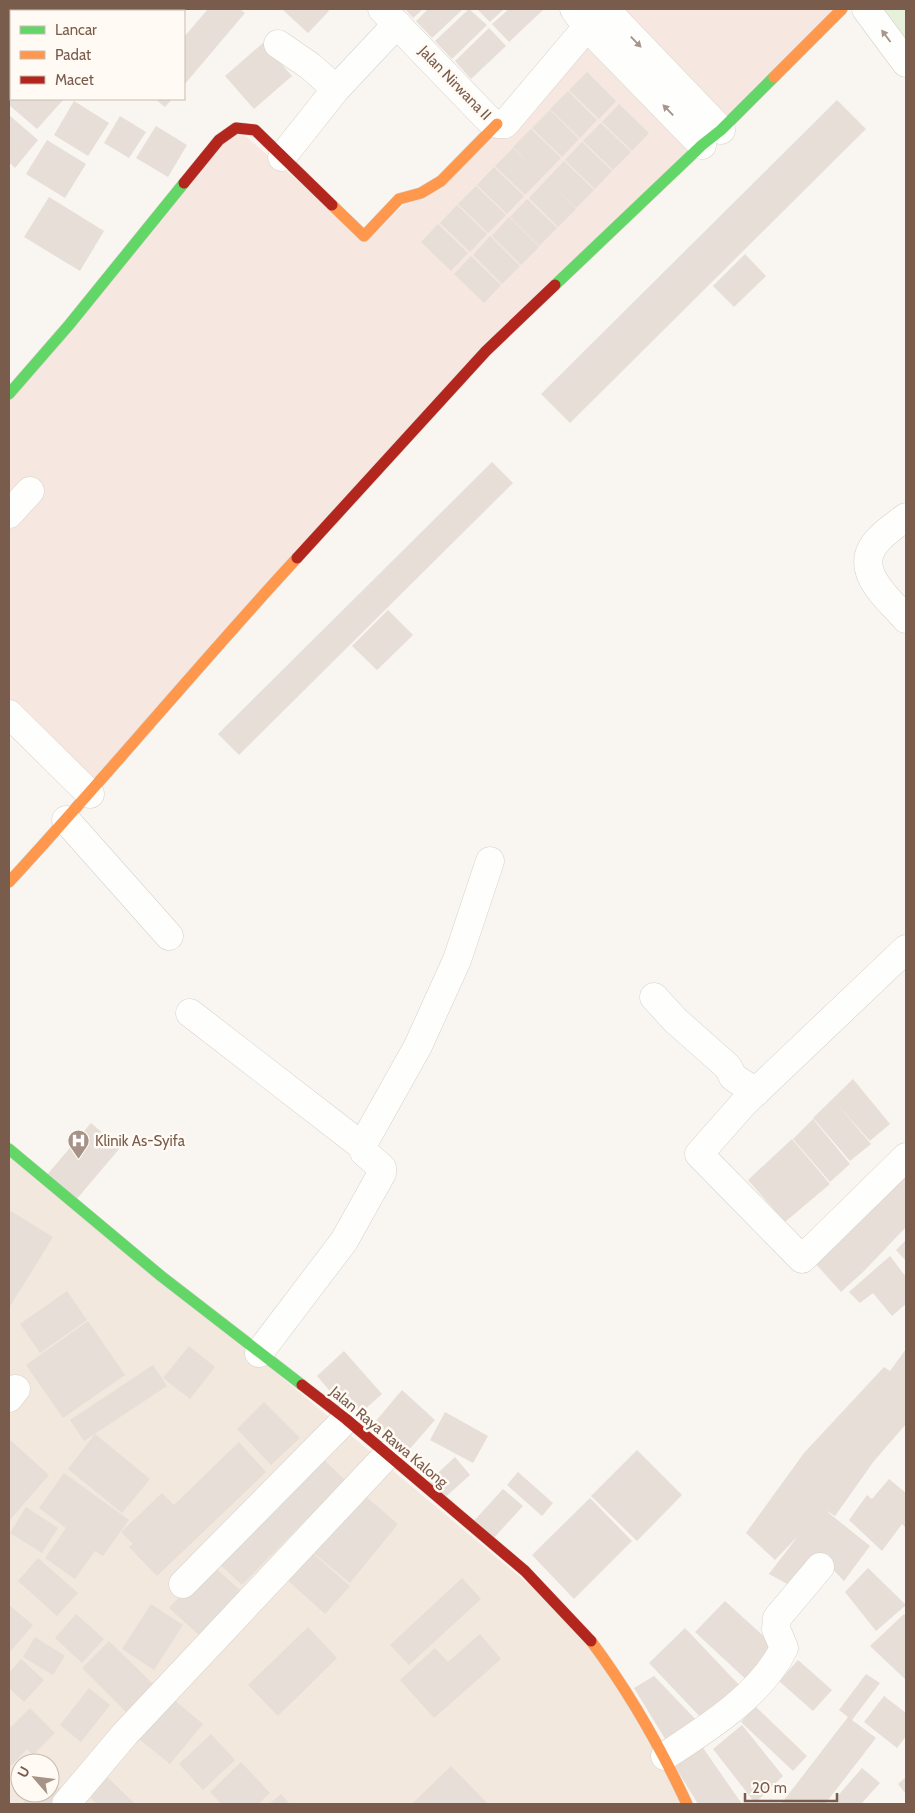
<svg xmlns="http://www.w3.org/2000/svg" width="915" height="1813" viewBox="0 0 915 1813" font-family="Cabin,sans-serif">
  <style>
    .residential { fill: #f2e8de; fill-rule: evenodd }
    .commercial { fill: #f6e8e1 }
    .green { fill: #e7f0db }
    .building { fill: #e6ded7 }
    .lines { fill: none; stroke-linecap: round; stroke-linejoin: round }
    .street-casing { stroke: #d7d1cb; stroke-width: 29 }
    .fast-casing { stroke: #d9d2cb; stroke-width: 12 }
    .slow-casing { stroke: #d9d2cb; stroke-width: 12 }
    .jam-casing { stroke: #d9d2cb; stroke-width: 12 }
    .street { stroke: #fefefd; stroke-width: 28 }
    .fast { stroke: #63d668; stroke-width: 11 }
    .slow { stroke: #ff974d; stroke-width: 11 }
    .jam { stroke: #b3261e; stroke-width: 11 }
    .oneway { fill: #a8958b }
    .labels { text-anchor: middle; stroke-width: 5; stroke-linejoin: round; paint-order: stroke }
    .street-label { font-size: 15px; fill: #7a5c4d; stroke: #fffaf3 }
    .poi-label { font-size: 15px; fill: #7a5c4d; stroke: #fffaf3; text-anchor: start }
  </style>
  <rect width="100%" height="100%" fill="#f9f5f0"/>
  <path class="residential" d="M9,1149l573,480 105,175h-678zM20,1763h30v30h-30z"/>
  <path class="commercial" d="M607,9h235l-121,121z
    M587,27l115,118 -216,206 -396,443 -81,-80v-320l227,-266 124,106 81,-53z"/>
  <path class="green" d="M866,9h40v54z"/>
  <path class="building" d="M83,9h26l3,2h-32z
    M115,9h59l2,2h-59z
    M208,9h32l5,4 -61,72v-48z
    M284,9h43l2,2 -21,22 -25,-23z
    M405,9h18l-10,9z
    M428,9h35l-31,29 -16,-17z
    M469,9l18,16 -35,34 -17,-18z
    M477,9h27l-14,13z
    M509,9h35l-35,33 -17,-18z
    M489,28l17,18 -35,33 -16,-18z
    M263,43l29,33 -38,33 -29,-33z
    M587,72l29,29 -17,18 -30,-29z
    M11,82v17h53l-27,30 -28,-24v-20z
    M568,91l29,29 -17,18 -30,-29z
    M155,99h17l-7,8z
    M837,100l29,29 -296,294 -29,-29z
    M74,101l35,22 -21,33 -34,-21z
    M619,104l30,29 -17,18 -30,-29z
    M550,110l29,29 -17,18 -30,-29z
    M9,115l29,25 -23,28 -6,-6z
    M120,116l26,16 -17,26 -25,-15z
    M601,123l30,29 -18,18 -30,-29z
    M156,126l31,19 -19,32 -32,-19z
    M531,129l30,29 -36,37 -30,-29 18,-18 24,23 -24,-24z
    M47,140l39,24 -21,34 -39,-24z
    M582,142l30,29 -17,18 -30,-29z
    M564,161l30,29 -18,18 -24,-23 24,24 -18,18 -29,-29z
    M494,167l30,29 -17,18 -30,-29z
    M476,186l30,29 -18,18 -30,-29z
    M49,197l55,34 -24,40 -56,-34z
    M527,199l30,29 -18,18 -29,-29z
    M457,205l30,29 -17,18 -30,-29z
    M509,217l30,30 -18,18 -29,-29z
    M438,224l30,29 -17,18 -30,-29z
    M490,236l30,30 -18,18 -29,-29z
    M745,254l21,22 -32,31 -21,-21z
    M471,256l30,29 -17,18 -30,-29z
    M492,462l21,21 -274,272 -21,-21z
    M388,610l25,25 -36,35 -25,-24z
    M853,1079l37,45 -20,17 -33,-37 34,40 -21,17 -37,-43z
    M813,1119l37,45 -20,18 -37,-43z
    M91,1123l29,25 -45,53 -29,-25z
    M792,1139l38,45 -45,38 -37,-42z
    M906,1176v51l-42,44 -23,21 -27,-30z
    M9,1210l44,27 -44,71z
    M906,1240v21l-10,-11z
    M890,1256l16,21v27l-14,12 -19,-23 -13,10 -11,-11z
    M67,1291l20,29 -47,33 -20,-29z
    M88,1321l37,54 -62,43 -37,-53z
    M189,1346l26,21 -25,32 -27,-21z
    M906,1349v75l-32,37 -39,55 -10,-6 45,36 -26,35 -22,-23 -29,29 -24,-13 29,-38 -23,24 -29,-27 58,-80 80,-86 6,4z
    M344,1351l38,43 -28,25 -37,-43z
    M153,1365l14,21 -83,55 -14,-21z
    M402,1390l33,30 -27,31 -33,-29z
    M264,1402l36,36 -29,27 -34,-36z
    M445,1412l43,24 -15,27 -43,-23z
    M95,1434l55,45 -28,34 -54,-44z
    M9,1439l40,36 -40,46z
    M239,1442l27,30 -109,104 -28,-29 4,-3 -12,-12 41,-39 12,12z
    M637,1450l45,45 -45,46 -46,-45z
    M317,1453l28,27 -103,105 -29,-27z
    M455,1457l15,18 -28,25 -15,-17z
    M518,1472l35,31 -11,13 -35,-31z
    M64,1473l65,47 -26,36 -8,-5 -20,28 -30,-21 21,-30 -27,-20z
    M889,1479l17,14v35l-4,-4 -20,27 -33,-31 18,-25 5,4z
    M503,1489l20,17 -31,34 -20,-17z
    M358,1490l40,34 -48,59 -41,-34z
    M590,1498l42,43 -58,58 -42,-44z
    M26,1507l32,21 -16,25 -32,-20z
    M309,1550l41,36 -25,28 -41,-37z
    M38,1558l40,35 -21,23 -39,-35z
    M210,1563l31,28 -41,45 -31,-28z
    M868,1568l38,37 -30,26 -31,-39z
    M462,1578l19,21 -72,66 -19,-20z
    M725,1601l57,52 -30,32 -57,-53z
    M151,1604l32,21 -29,45 -32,-21z
    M9,1605l24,20 -23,27 -1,-1z
    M76,1614l28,25 -22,24 -27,-25z
    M904,1614l2,2v64l-36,-34z
    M308,1627l29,31 -59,58 -30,-31z
    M685,1628l56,59 -36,35 -56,-59z
    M480,1634l21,25 -67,59 -34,-38 35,-32 13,14z
    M35,1637l30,19 -12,19 -30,-18z
    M109,1641l44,43 -27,28 -44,-44z
    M21,1659l23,21 -20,22 -15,-14v-15z
    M798,1660l34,30 -19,21 -34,-30z
    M866,1674l14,9 -28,37 24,18 -51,66h-44l67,-87 -9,-7z
    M654,1676l47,49 -34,17 -33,-54z
    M89,1688l21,17 -29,37 -21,-17z
    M167,1694l36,30 -33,40 -36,-29z
    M884,1696l22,17v23l-9,12 -33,-26z
    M755,1706l52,50 -14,15 -52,-49z
    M30,1708l25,25 -22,22 -6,-6 -18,19v-39z
    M742,1725l41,51 -28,27 -42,-54z
    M211,1734l24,26 -32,30 -24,-26z
    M701,1745l41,59h-44l-27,-44z
    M241,1762l29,31 -12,11h-36l-12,-12z
    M451,1766l37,38h-76z
    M862,1768l18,15 -19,21h-21l-5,-5z
    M100,1770l35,34h-38l-16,-15z
    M906,1777v17l-8,-10z
    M50,1780l15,12 -10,12h-33l9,-11h19z
    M281,1794l9,10h-21z"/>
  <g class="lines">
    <defs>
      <path id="street" d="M382,9l107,111 8,4h8l82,-97 20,-18
        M574,9l13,18 115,118
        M601,9l5,1 115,120
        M866,9l40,54
        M24,11l2,-2
        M278,44l32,22 26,23 61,-65
        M282,157l54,-68
        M9,514l21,-23
        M906,517c-9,7 -20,14 -27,22 -29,30 8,58 27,80
        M9,714l81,80
        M66,820l103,116
        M906,949l-162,154 -45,51 103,105 104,-102
        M654,997l21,23 53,47 5,10 23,15
        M190,1013l172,133
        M259,1353l85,-112 38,-68v-5l-18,-16 -2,-6 56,-100 39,-86 33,-99
        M9,1398l7,-9
        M183,1584l163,-165
        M665,1756c43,-28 96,-61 119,-108l-8,-19 1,-11 43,-51
        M66,1804l59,-70 262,-279"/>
      <path id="fast" d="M555,285l147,-140 19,-15 53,-53
        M9,394l60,-69 115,-142
        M9,1149l152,127 141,109"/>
      <path id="slow" d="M774,77l68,-68
        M332,205l32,31 35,-37 22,-6 20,-12 56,-57
        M9,882c98,-106 190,-218 288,-324
        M591,1641c38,51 69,105 96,163"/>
      <path id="jam" d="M184,183l35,-43 17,-12 19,2 77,75
        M297,558l189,-207 69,-66
        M302,1385l44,34 179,152 66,70"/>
    </defs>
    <use href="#street" class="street-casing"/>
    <use href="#fast" class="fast-casing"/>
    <use href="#slow" class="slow-casing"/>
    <use href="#jam" class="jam-casing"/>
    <use href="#street" class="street"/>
    <use href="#fast" class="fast"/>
    <use href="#slow" class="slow"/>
    <use href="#jam" class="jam"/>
  </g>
  <defs><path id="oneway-solid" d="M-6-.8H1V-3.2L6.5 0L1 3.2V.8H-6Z" transform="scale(1.25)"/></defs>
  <g class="oneway">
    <use href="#oneway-solid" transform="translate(886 36) rotate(-127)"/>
    <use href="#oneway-solid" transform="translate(636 42) rotate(46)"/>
    <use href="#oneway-solid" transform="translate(668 110) rotate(-134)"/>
  </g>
  <defs>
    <symbol id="hospital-pin" viewBox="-11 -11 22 30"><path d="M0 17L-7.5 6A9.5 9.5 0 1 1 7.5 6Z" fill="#a69286" stroke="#fffaf3"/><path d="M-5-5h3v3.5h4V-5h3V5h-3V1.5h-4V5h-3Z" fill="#fff"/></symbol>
  </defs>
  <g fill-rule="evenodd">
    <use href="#hospital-pin" x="66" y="1128" width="25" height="34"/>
  </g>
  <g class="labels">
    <g class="street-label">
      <text transform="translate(455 83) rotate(46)" y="5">Jalan Nirwana II</text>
      <text transform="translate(389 1437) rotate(40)" y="5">Jalan Raya Rawa Kalong</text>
    </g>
    <g class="poi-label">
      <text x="95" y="1146">Klinik As-Syifa</text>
    </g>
  </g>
  <rect width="915" height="1813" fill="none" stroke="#7a5c4d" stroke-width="20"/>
  <rect x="10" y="10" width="175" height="90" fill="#fffaf3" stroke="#cabbb1"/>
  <rect x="20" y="26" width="25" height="8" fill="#63d668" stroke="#cabbb1"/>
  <text x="55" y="35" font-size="15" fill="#7a5c4d">Lancar</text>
  <rect x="20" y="51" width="25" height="8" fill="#ff974d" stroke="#cabbb1"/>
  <text x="55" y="60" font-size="15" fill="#7a5c4d">Padat</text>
  <rect x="20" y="76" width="25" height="8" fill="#b3261e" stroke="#cabbb1"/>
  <text x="55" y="85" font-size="15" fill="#7a5c4d">Macet</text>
  <g transform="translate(35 1778) rotate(298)"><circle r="24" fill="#fffaf3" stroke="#cabbb1"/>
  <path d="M0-4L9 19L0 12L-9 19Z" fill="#a69286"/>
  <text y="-8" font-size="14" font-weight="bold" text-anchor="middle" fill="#7a5c4d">U</text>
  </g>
  <path d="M745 1793v8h92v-8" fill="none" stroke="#7a5c4d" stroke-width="2.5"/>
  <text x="752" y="1793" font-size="15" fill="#7a5c4d" stroke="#fffaf3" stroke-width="4" paint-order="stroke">20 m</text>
</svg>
